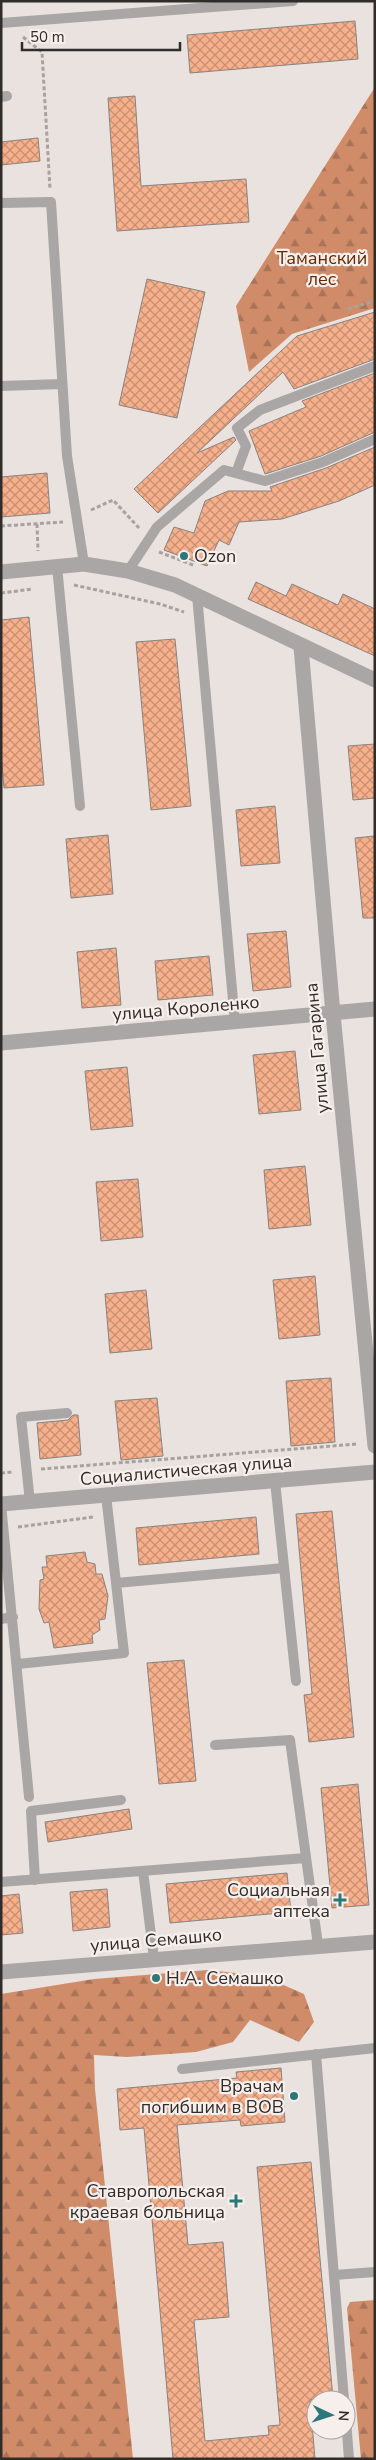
<svg xmlns="http://www.w3.org/2000/svg" width="376" height="2460" viewBox="0 0 376 2460" font-family="'Nunito Sans',sans-serif">
  <style>
    .forest { fill: url(#forest-firs) }
    .building { fill: url(#building-cross-hatch); stroke: #89827f }
    .lines { fill: none; stroke-linecap: round; stroke-linejoin: round }
    .path { stroke: #a7a29f; stroke-width: 3; stroke-dasharray: 4 2.5; stroke-linecap: butt }
    .service { stroke: #a9a6a5; stroke-width: 10 }
    .minor { stroke: #a9a6a5; stroke-width: 15 }
    .poi-dot { fill: #2d7679; stroke: #f7efec; stroke-width: 2 }
    .labels { text-anchor: middle; stroke-width: 4.5; stroke-linejoin: round; paint-order: stroke }
    .park-label { font-size: 18px; fill: #662900; stroke: #f7efec }
    .poi-label { font-size: 18px; fill: #2f2c2a; stroke: #f7efec; text-anchor: end }
    .street-label { font-size: 18px; fill: #2f2c2a; stroke: #f7efec }
  </style>
  <defs>
    <pattern id="forest-firs" width="22" height="20" patternUnits="userSpaceOnUse" patternTransform="scale(1.25)"><rect width="22" height="20" fill="#d08c69"/><path d="M5 1l3.5 6h-7zM16 11l3.5 6h-7z" fill="#a97357"/></pattern>
    <pattern id="building-cross-hatch" width="8" height="8" patternUnits="userSpaceOnUse" patternTransform="scale(1.25)"><rect width="8" height="8" fill="#f6b08b"/><path d="M0 0l8 8M0 8l8-8" fill="none" stroke="#c88f72"/></pattern>
  </defs>
  <rect width="100%" height="100%" fill="#e9e2df"/>
  <path class="forest" d="M375,87v221l-83,26 -43,38 -13,-66z
    M208,1970l55,6 41,18 10,28 -15,20 -49,-22 -17,22 -37,10 -69,5 -33,-2 1,34 38,370h-132v-465l93,-15z
    M375,2300v159h-14l-14,-151 3,-6z"/>
  <path class="building" d="M355,21l3,38 -168,14 -3,-38z
    M135,96l6,90 105,-7 3,43 -132,9 -9,-133z
    M38,138l2,23 -39,4v-23z
    M147,279l58,13 -28,126 -58,-13z
    M375,312v47l-81,30 -11,-17 -86,81 37,-16 2,3 -78,73 -24,-24 163,-153z
    M375,373v59l-54,24 -56,18 -16,-43 57,-24 -4,-6z
    M375,447v38l-36,16 -57,18 -43,3 -10,23 -10,-5 -12,26 -43,-16 10,-23 20,6 11,-32 23,-10h44l-2,-4 56,-19z
    M47,473l3,40 -49,4v-40z
    M256,582l30,14 6,-12 46,21 5,-11 32,15v47l-127,-57z
    M29,617l15,168 -40,3 -3,-35v-133z
    M175,639l16,167 -40,4 -15,-168z
    M375,744v54l-22,2 -5,-54z
    M275,806l5,57 -39,3 -5,-56z
    M108,835l5,59 -42,4 -5,-59z
    M375,836v82h-12l-8,-80z
    M286,931l5,56 -38,4 -6,-57z
    M116,948l5,57 -39,3 -5,-56z
    M209,956l4,39 -55,5 -3,-39z
    M295,1051l6,59 -42,4 -6,-59z
    M127,1067l6,59 -42,4 -6,-59z
    M305,1166l6,59 -42,4 -5,-59z
    M138,1179l5,58 -42,4 -5,-59z
    M315,1276l5,59 -41,4 -6,-59z
    M146,1290l6,59 -42,4 -5,-59z
    M331,1378l4,64 -44,4 -5,-65z
    M157,1398l6,58 -42,4 -6,-59z
    M73,1415h5l3,40 -41,4 -3,-36 31,-3z
    M332,1511l22,226 -45,5 -5,-47 8,-1 -16,-180z
    M256,1517l3,37 -120,11 -3,-37z
    M85,1552l2,10 8,2 1,10h6l6,22 -3,23 -6,1 1,10 -8,5 1,8 -39,5 -5,-26 -5,1 -5,-14 1,-29 4,-1 -2,-12h5l-1,-11z
    M184,1660l12,121 -37,3 -12,-121z
    M358,1784l11,121 -37,3 -11,-120z
    M129,1809l3,20 -84,13 -3,-20z
    M287,1873l4,39 -121,11 -4,-39z
    M107,1889l3,38 -37,4 -3,-39z
    M19,1894l4,39 -22,2v-39z
    M281,2068l4,54 -44,4 -1,-6 -63,5 11,120 35,-3 6,75 -35,3 11,121 64,-6 -1,-9 12,-1 -23,-258 54,-5 22,236 -23,2 5,59h-142l-29,-331 -24,2 -3,-41 120,-11 -1,-6z"/>
  <g class="lines">
    <path class="path" d="M23,37l19,15 8,137
      M348,309l27,-8
      M91,510l22,-10 26,28
      M37,524l1,27
      M1,526l62,-4
      M159,552l34,13
      M74,585l86,19 24,8
      M1,593l32,-4
      M41,1469l316,-25
      M1,1473l12,-1
      M18,1527l75,-10"/>
    <path class="service" d="M1,23l292,-22
      M1,97l6,-1
      M1,203l50,-1 16,254 17,108
      M1,386l61,-2
      M236,473l10,-27 -9,-18 23,-18 115,-44
      M57,566l23,240
      M128,571l29,-44 67,-57 41,11 58,-19 52,-23
      M197,595l38,428
      M275,1481l21,200
      M30,1502l-9,-85 46,-4
      M1,1504l28,293
      M116,1583l168,-15
      M1,1619l12,-2
      M18,1664l106,-11 -18,-158
      M215,1745l75,-5 28,205
      M143,1871l11,88
      M35,1880l-4,-69 90,-11
      M1,1882l305,-24
      M316,2054l28,346
      M182,2069l193,-21
      M334,2275l41,-3
      M346,2419l3,40"/>
    <path class="minor" d="M1,572l83,-8 44,7 47,14 200,95
      M301,647l32,367 42,432
      M1,1043l374,-34
      M1,1504l374,-32
      M1,1972l374,-30"/>
  </g>
  <g class="poi-dot">
    <circle cx="184" cy="556" r="5"/>
    <path d="M337.5 1892.5h5v5h5v5h-5v5h-5v-5h-5v-5h5z"/>
    <circle cx="156" cy="1978" r="5"/>
    <circle cx="294" cy="2096" r="5"/>
    <path d="M233.5 2193.5h5v5h5v5h-5v5h-5v-5h-5v-5h5z"/>
  </g>
  <g class="labels">
    <g class="park-label">
      <text x="322" y="264">Таманский<tspan x="322" dy="21">лес</tspan></text>
    </g>
    <g class="poi-label">
      <text x="194" y="562" text-anchor="start">Ozon</text>
      <text x="330" y="1896">Социальная<tspan x="330" dy="21">аптека</tspan></text>
      <text x="166" y="1984" text-anchor="start">Н.А. Семашко</text>
      <text x="284" y="2092">Врачам<tspan x="284" dy="21">погибшим в ВОВ</tspan></text>
      <text x="225" y="2197">Ставропольская<tspan x="225" dy="21">краевая больница</tspan></text>
    </g>
    <g class="street-label">
      <text transform="translate(186 1008) rotate(-5)" y="6">улица Короленко</text>
      <text transform="translate(317 1048) rotate(-95)" y="6">улица Гагарина</text>
      <text transform="translate(186 1470) rotate(-5)" y="6">Социалистическая улица</text>
      <text transform="translate(156 1940) rotate(-5)" y="6">улица Семашко</text>
    </g>
  </g>
  <rect width="376" height="2460" fill="none" stroke="#2f2c2a" stroke-width="5"/>
  <g transform="translate(331 2415) rotate(94)"><circle r="24" fill="#f7efec" stroke="#a7a19e"/>
  <path d="M0-4L9 19L0 12L-9 19Z" fill="#2d7679"/>
  <text y="-8" font-size="14" font-weight="bold" text-anchor="middle" fill="#2f2c2a">N</text>
  </g>
  <path d="M22 42v8h158v-8" fill="none" stroke="#2f2c2a" stroke-width="2.5"/>
  <text x="30" y="42" font-size="15" fill="#2f2c2a" stroke="#f7efec" stroke-width="4" paint-order="stroke">50 m</text>
</svg>
